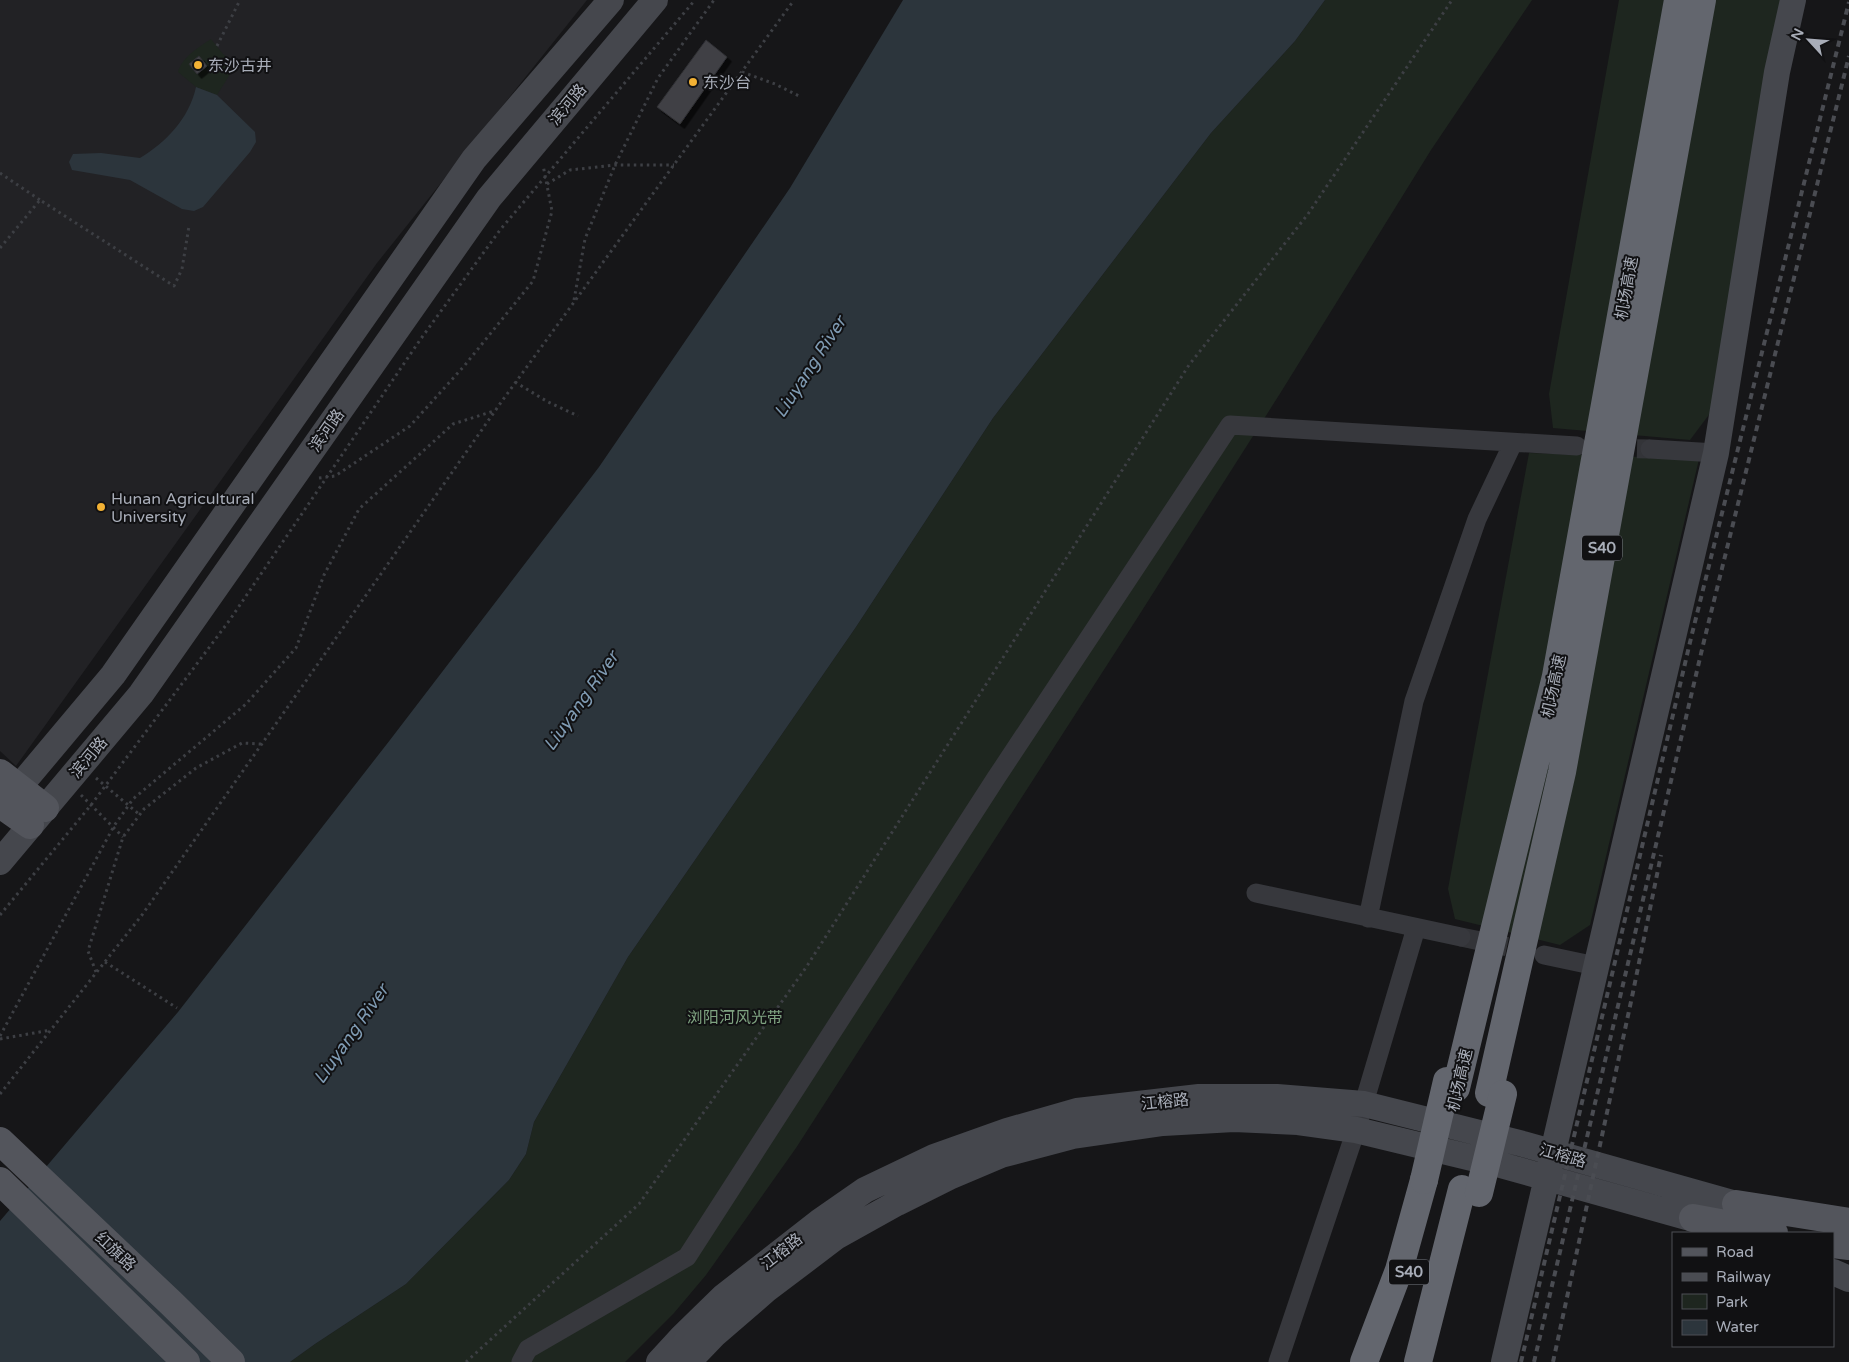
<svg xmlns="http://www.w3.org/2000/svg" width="1849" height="1362" viewBox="0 0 1849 1362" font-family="'Varela Round','Noto Sans SC',sans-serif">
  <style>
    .built { fill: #222225 }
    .green { fill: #1e261f }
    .water { fill: #2c353c }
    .building { fill: #404145; stroke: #303034; filter: url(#shadow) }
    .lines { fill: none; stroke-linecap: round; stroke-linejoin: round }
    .street-tunnel { stroke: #333438; stroke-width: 19; stroke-dasharray: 19 9; stroke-linecap: butt }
    .path { stroke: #3d3f44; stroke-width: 3; stroke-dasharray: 2.5 4; stroke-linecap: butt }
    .street { stroke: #37383d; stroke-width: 19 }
    .secondary { stroke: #45474d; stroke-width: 26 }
    .primary { stroke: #53555c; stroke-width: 28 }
    .highway { stroke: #63666e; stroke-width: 28 }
    .rail { stroke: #4a4c52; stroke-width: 4; stroke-dasharray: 6 5; stroke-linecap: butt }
    .highway-bridge { stroke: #63666e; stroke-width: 28 }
    .poi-dot { fill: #f2b134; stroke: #111113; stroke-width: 2 }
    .labels { text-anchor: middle; stroke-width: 4; stroke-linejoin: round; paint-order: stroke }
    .shield { fill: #111113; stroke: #7b7e86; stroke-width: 1 }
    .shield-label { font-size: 15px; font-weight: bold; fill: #a8adb8 }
    .poi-label { font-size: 16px; fill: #a8adb8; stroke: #111113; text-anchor: start }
    .street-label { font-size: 16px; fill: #a8adb8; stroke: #111113 }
    .park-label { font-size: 16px; fill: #7fa381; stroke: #111113 }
    .water-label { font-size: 18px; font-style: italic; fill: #7f9bb3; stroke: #111113 }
  </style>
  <defs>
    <filter id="shadow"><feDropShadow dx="4.5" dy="4.5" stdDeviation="0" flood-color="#0009"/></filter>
  </defs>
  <rect width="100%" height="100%" fill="#161618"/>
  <path class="built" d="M0,0h587l-210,263 -361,503 -16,-15z"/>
  <path class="green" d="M1325,0h207l-101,150 -150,242 -145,228 -340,528 -90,127 -32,38 -49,49h-335l25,-18 91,-60 103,-104 17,-26 8,-32 94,-165 228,-330 137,-209 218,-285 84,-92z
    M1619,0h162l-70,412 -21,28 -137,-12 -4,-34z
    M211,39l12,15 12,9 -1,5 -17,27 -21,-8 -18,-15c5,-16 20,-24 33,-33z
    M1529,453l170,6 -109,466 -30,20 -105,-26 -7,-30z"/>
  <path class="water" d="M903,0h422l-30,41 -84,92 -218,285 -137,209 -228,330 -94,165 -8,32 -17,26 -103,104 -91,60 -25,18h-290v-141l178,-209 212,-272 209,-273 191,-279z
    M196,87l21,8 38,37 1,10 -6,10 -47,55 -9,4 -12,-2 -52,-29 -58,-10 -3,-8 4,-8 28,-1 39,5c26,-16 49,-39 56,-71z"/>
  <path class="building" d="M706,40l21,17 -47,67 -23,-17z
    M199,56l8,10 -10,8 -8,-10z"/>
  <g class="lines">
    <path class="street-tunnel" d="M1609,448l41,1
      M1461,937l72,15"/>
    <path class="path" d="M217,46l23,-46
      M742,72l33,12 24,12
      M0,173l40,27
      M547,184l23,-14 45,-5h59
      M0,248l40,-48 134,86 8,-17 7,-43
      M574,300l11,-61 30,-74 43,-87 56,-78
      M515,382l33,20 30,14
      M319,478l16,-2 75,-50 55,-61 68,-84 19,-70 -9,-46
      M96,778l44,37
      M81,795l42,42
      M0,915l91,-110 138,-184 191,-281 80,-110 195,-230
      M105,962l72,46
      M96,972l-8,-21 35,-114 21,-28 52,-41 46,-25 19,1
      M0,1036l114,-210 19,-27 113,-95 50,-56 28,-73 35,-66 94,-85 41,-13
      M0,1039l51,-9
      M0,1094l142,-179 360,-514 292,-401
      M466,1362l173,-158 168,-238 382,-601 119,-151 144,-214"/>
    <path class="street" d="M1650,449l66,4
      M1256,893l205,44
      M1368,918l46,-217 63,-182 36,-76
      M1544,955l52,11
      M521,1362l7,-13 159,-92 309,-479 234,-353 347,21
      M1278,1362l78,-232 60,-202"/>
    <path class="secondary" d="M4,805l109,-130 361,-516 137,-159
      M0,862l141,-168 348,-496 166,-198
      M1833,1272l16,7
      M659,1362l23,-25 41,-40 96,-75 46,-32 69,-33 73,-26 70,-20 122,-14h78l87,7 159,40 213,60
      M688,1362l26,-27 52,-45 70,-53 61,-34 52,-26 52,-22 72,-19 90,-13 71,-4 64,3 58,8 141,34 218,61
      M1504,1362l212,-909 61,-381 16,-72"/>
    <path class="primary" d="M0,773l45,35
      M0,804l30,21
      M0,1141l171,162 60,59
      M0,1181l186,181
      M1736,1204l113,18
      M1693,1218l81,15
      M1833,1244l16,2"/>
    <path class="highway" d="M1456,1088l100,-412 122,-676
      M1489,1093l73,-321 140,-772
      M1364,1362l35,-92 25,-90
      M1418,1362l44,-173"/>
    <path class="rail" d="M1521,1362l170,-724 158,-636
      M1534,1362l170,-721 145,-585
      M1553,1362l79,-365 29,-142"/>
    <path class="highway-bridge" d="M1424,1180l23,-99
      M1479,1193l24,-99"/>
  </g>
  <g class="poi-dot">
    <circle cx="198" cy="65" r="5"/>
    <circle cx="693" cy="82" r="5"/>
    <circle cx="101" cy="507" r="5"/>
  </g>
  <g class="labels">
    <g class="shield">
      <rect x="1582" y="535.5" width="40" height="25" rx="4"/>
      <rect x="1389" y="1259.5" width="40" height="25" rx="4"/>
    </g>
    <g class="shield-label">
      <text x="1602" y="553">S40</text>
      <text x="1409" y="1277">S40</text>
    </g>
    <g class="poi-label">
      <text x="208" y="71">东沙古井</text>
      <text x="703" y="88">东沙台</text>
      <text x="111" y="504">Hunan Agricultural<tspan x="111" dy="18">University</tspan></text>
    </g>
    <g class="street-label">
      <text transform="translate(567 104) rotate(-50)" y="6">滨河路</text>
      <text transform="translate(1626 288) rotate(-80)" y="6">机场高速</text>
      <text transform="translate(326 430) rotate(-55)" y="6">滨河路</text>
      <text transform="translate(1553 686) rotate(-78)" y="6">机场高速</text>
      <text transform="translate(88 757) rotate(-50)" y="6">滨河路</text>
      <text transform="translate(1459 1080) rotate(-77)" y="6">机场高速</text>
      <text transform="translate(1165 1101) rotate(-6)" y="6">江榕路</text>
      <text transform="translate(1563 1155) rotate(16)" y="6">江榕路</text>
      <text transform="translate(116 1251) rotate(43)" y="6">红旗路</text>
      <text transform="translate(781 1251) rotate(-38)" y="6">江榕路</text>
    </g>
    <g class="park-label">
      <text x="735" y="1023">浏阳河风光带</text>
    </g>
    <g class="water-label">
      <text transform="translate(810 367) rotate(-57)" y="6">Liuyang River</text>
      <text transform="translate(581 701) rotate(-55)" y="6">Liuyang River</text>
      <text transform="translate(351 1034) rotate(-55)" y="6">Liuyang River</text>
    </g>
  </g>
  <rect x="1672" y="1232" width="162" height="115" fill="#111113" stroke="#4d4f55"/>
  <rect x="1682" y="1248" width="25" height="8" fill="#53555c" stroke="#4d4f55"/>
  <text x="1716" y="1257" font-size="15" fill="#a8adb8">Road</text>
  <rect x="1682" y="1273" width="25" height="8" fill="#4a4c52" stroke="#4d4f55"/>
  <text x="1716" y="1282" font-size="15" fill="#a8adb8">Railway</text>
  <rect x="1682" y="1294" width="25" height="15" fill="#1e261f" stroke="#4d4f55"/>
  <text x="1716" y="1307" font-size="15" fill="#a8adb8">Park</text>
  <rect x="1682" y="1320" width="25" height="15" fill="#2c353c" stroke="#4d4f55"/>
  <text x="1716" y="1332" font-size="15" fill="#a8adb8">Water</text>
  <g transform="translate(1809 40) rotate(296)" stroke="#111113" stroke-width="4" paint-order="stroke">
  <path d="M0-4L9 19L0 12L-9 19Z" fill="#a8adb8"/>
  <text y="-8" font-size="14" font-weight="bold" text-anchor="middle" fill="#a8adb8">N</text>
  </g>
</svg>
